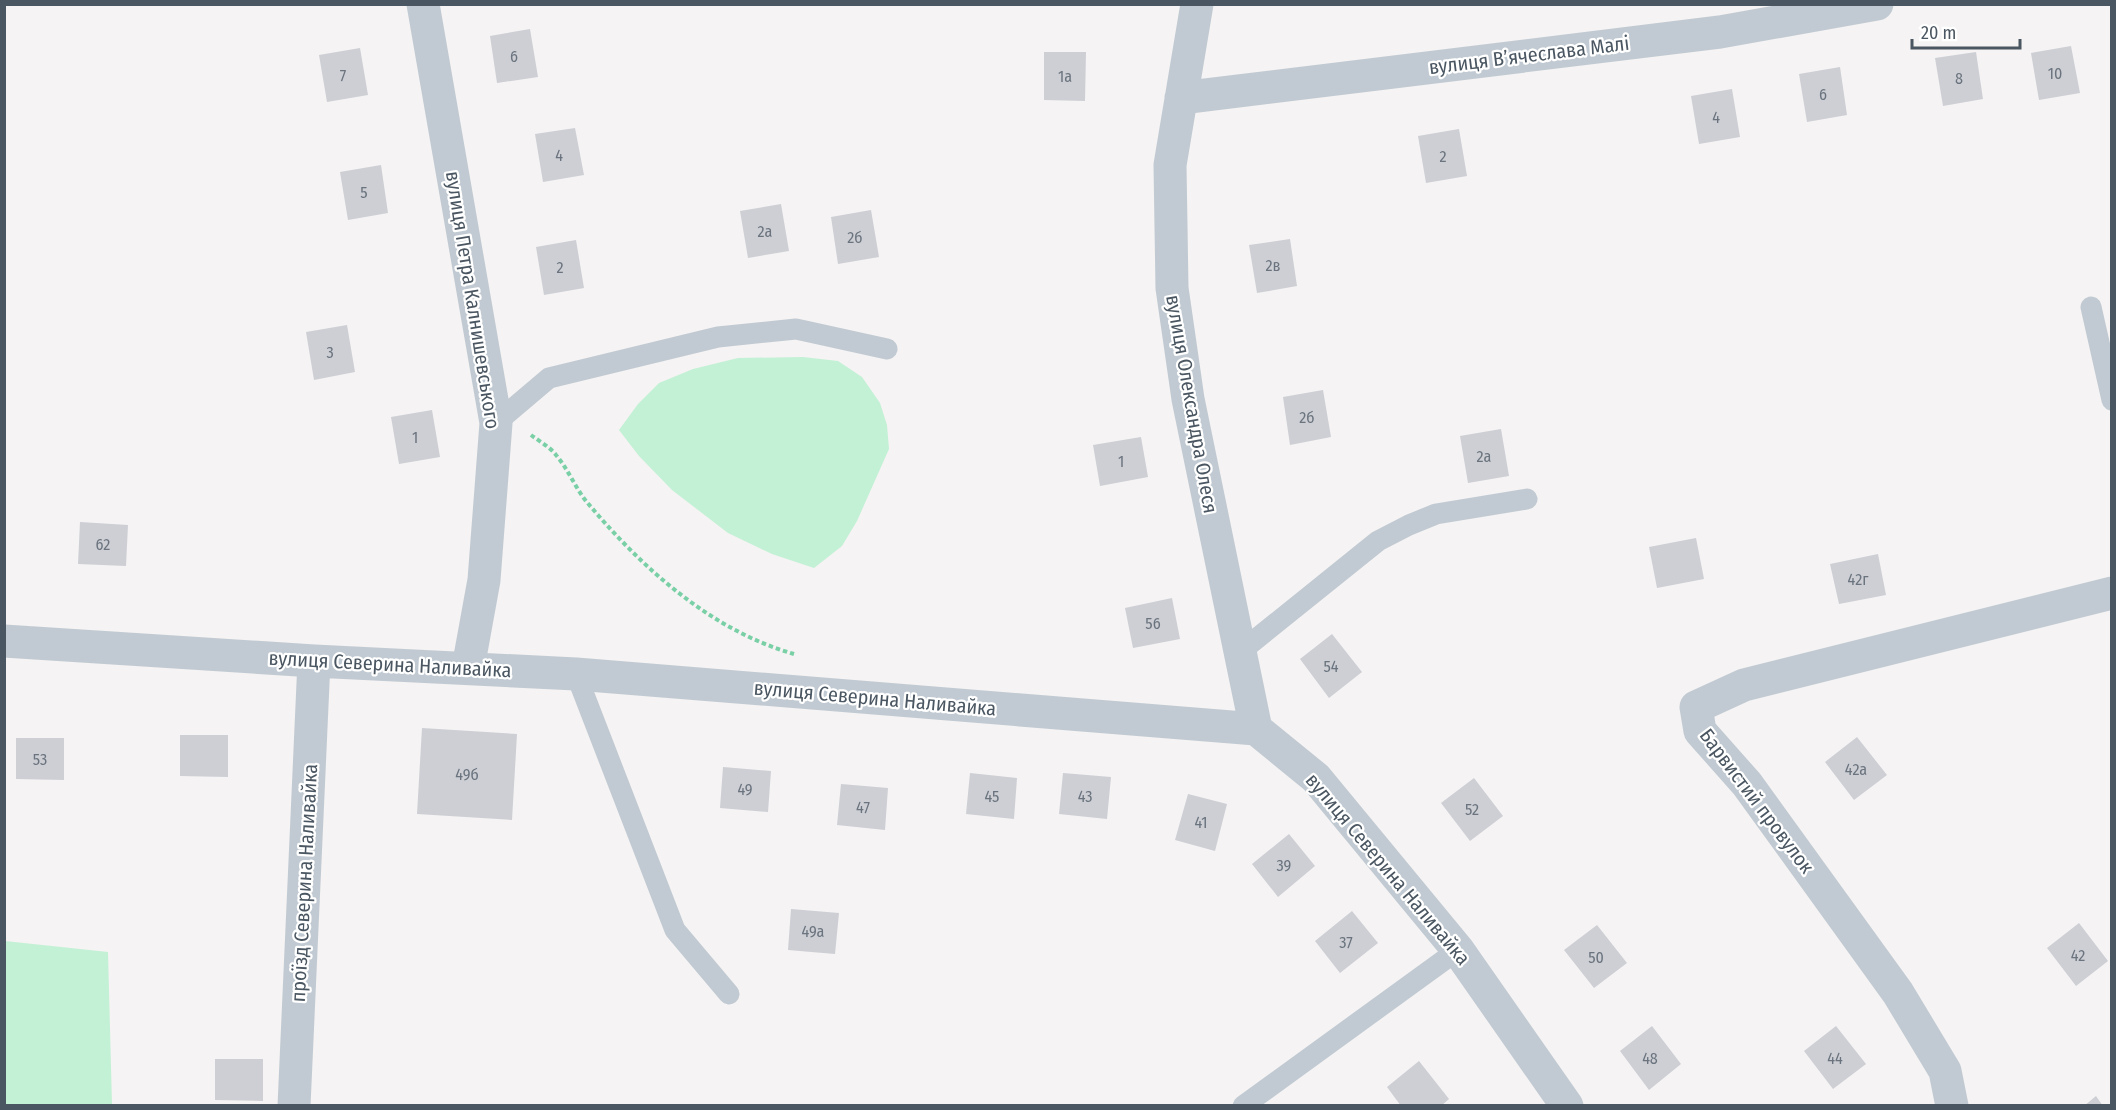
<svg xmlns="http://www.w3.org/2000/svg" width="2116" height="1110" viewBox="0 0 2116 1110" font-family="'Fira Sans Condensed',sans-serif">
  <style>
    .green { fill: #c3f1d5 }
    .building { fill: #cdcfd5 }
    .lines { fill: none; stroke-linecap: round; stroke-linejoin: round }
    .path { stroke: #7ad0a6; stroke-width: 4; stroke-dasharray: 4.5 3; stroke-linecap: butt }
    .lane { stroke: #c1cad2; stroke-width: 21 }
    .street { stroke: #c1cad2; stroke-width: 33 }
    .labels { text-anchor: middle; stroke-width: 4.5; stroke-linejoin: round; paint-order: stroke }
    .number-label { font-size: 16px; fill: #6b747e }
    .street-label { font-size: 20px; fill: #4a5661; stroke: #fff }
  </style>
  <rect width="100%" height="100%" fill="#f5f3f3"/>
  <path class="green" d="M803,357l35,4 24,16 18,26 7,22 2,24 -32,72 -15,25 -28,22 -42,-14 -44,-21 -56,-43 -33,-34 -20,-26 19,-26 21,-21 34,-14 45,-11z
    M5,941l103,11 4,153h-107z"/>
  <path class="building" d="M530,29l8,48 -41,6 -7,-47z
    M2071,46l9,47 -41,7 -8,-47z
    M360,48l8,47 -41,7 -8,-47z
    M1044,52h42l-1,49 -41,-1z
    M1976,52l7,47 -40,7 -8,-48z
    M1840,67l7,48 -40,7 -8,-48z
    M1732,89l8,48 -41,7 -8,-48z
    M575,128l9,47 -41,7 -8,-48z
    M1459,129l8,47 -41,7 -8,-47z
    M381,165l7,48 -40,7 -8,-48z
    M781,204l8,47 -41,7 -8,-47z
    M871,210l8,47 -41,7 -7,-47z
    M1290,239l7,47 -40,7 -8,-48z
    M576,240l8,48 -40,7 -8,-48z
    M347,325l8,47 -41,8 -8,-48z
    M1323,390l8,47 -41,8 -7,-48z
    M432,410l8,47 -41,7 -8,-47z
    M1501,429l8,47 -41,7 -8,-47z
    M1141,437l7,40 -48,9 -7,-41z
    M80,522l48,3 -2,41 -48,-2z
    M1696,538l8,41 -47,9 -8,-41z
    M1878,554l8,41 -47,9 -9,-40z
    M1172,598l8,41 -47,9 -8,-40z
    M1332,634l30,38 -33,26 -29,-39z
    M422,728l95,6 -5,86 -95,-6z
    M180,735h48v42l-48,-1z
    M1857,737l30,38 -33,25 -29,-38z
    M16,738h48v42l-48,-1z
    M723,767l48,4 -3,41 -48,-4z
    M970,773l47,5 -3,41 -48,-5z
    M1063,773l48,4 -4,42 -48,-5z
    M1474,778l29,38 -33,25 -29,-38z
    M841,784l47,4 -3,42 -48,-5z
    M1188,794l39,10 -12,47 -40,-11z
    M1289,834l26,32 -37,31 -26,-33z
    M791,909l48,4 -4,41 -47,-4z
    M1352,911l26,32 -38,30 -25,-32z
    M2079,923l29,38 -32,25 -29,-38z
    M1597,925l30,38 -33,25 -30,-38z
    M1652,1026l29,38 -32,26 -29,-39z
    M1836,1026l30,38 -33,25 -29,-38z
    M215,1059h48v42l-48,-1z
    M1419,1061l30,38 -8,7h-40l-14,-19z
    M2096,1096l7,10h-19z"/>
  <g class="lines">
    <path class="path" d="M531,435c8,6 19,12 25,20 12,14 19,32 30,46 55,66 124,129 208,153"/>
    <path class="lane" d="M2091,307l21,93
      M496,423l53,-45 169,-41 78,-8 91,20
      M1240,652l138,-111 31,-16 27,-11 91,-15
      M576,674l99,256 54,64
      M1243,1106l215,-156"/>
    <path class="street" d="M423,4l73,419 -12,157 -16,88
      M1197,4l-27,161 2,123 16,111 68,330
      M1181,98l539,-66 157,-28
      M4,641l310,20 262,13 680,55 60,49 142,172 109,156
      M294,1106l20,-445
      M1952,1106l-7,-35 -47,-78 -151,-209 -47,-53 -4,-24 48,-22 368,-92"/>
  </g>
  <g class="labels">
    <g class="number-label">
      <text x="514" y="62">6</text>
      <text x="2055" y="79">10</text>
      <text x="343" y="81">7</text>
      <text x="1065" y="82">1а</text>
      <text x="1959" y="84">8</text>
      <text x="1823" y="100">6</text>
      <text x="1716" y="123">4</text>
      <text x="559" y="161">4</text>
      <text x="1443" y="162">2</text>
      <text x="364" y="198">5</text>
      <text x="765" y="237">2а</text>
      <text x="855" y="243">2б</text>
      <text x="1273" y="271">2в</text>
      <text x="560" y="273">2</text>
      <text x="330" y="358">3</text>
      <text x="1307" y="423">2б</text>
      <text x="415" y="443">1</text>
      <text x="1484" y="462">2а</text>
      <text x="1121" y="467">1</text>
      <text x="103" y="550">62</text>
      <text x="1858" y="585">42г</text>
      <text x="1153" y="629">56</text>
      <text x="1331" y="672">54</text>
      <text x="40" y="765">53</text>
      <text x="1856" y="775">42а</text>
      <text x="467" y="780">49б</text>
      <text x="745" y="795">49</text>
      <text x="992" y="802">45</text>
      <text x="1085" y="802">43</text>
      <text x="863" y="813">47</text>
      <text x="1472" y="815">52</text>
      <text x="1201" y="828">41</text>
      <text x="1284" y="871">39</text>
      <text x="813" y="937">49а</text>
      <text x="1346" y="948">37</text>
      <text x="2078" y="961">42</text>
      <text x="1596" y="963">50</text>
      <text x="1650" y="1064">48</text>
      <text x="1835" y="1064">44</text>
    </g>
    <g class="street-label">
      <text transform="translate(1529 55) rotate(-7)" y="7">вулиця Вʼячеслава Малі</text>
      <text transform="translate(473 300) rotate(81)" y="7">вулиця Петра Калнишевського</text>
      <text transform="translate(1192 404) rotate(80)" y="7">вулиця Олександра Олеся</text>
      <text transform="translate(390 664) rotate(3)" y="7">вулиця Северина Наливайка</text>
      <text transform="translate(875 698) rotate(5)" y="7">вулиця Северина Наливайка</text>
      <text transform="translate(1757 801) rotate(53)" y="7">Барвистий провулок</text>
      <text transform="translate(1388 869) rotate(50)" y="7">вулиця Северина Наливайка</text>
      <text transform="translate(304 883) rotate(-87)" y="7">проїзд Северина Наливайка</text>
    </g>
  </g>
  <rect width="2116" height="1110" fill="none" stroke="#4a5661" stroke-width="12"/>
  <path d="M1912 39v9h108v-9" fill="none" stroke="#4a5661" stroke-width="3"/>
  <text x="1921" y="39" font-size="18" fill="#4a5661" stroke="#ffffff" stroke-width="4.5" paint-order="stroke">20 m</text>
</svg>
